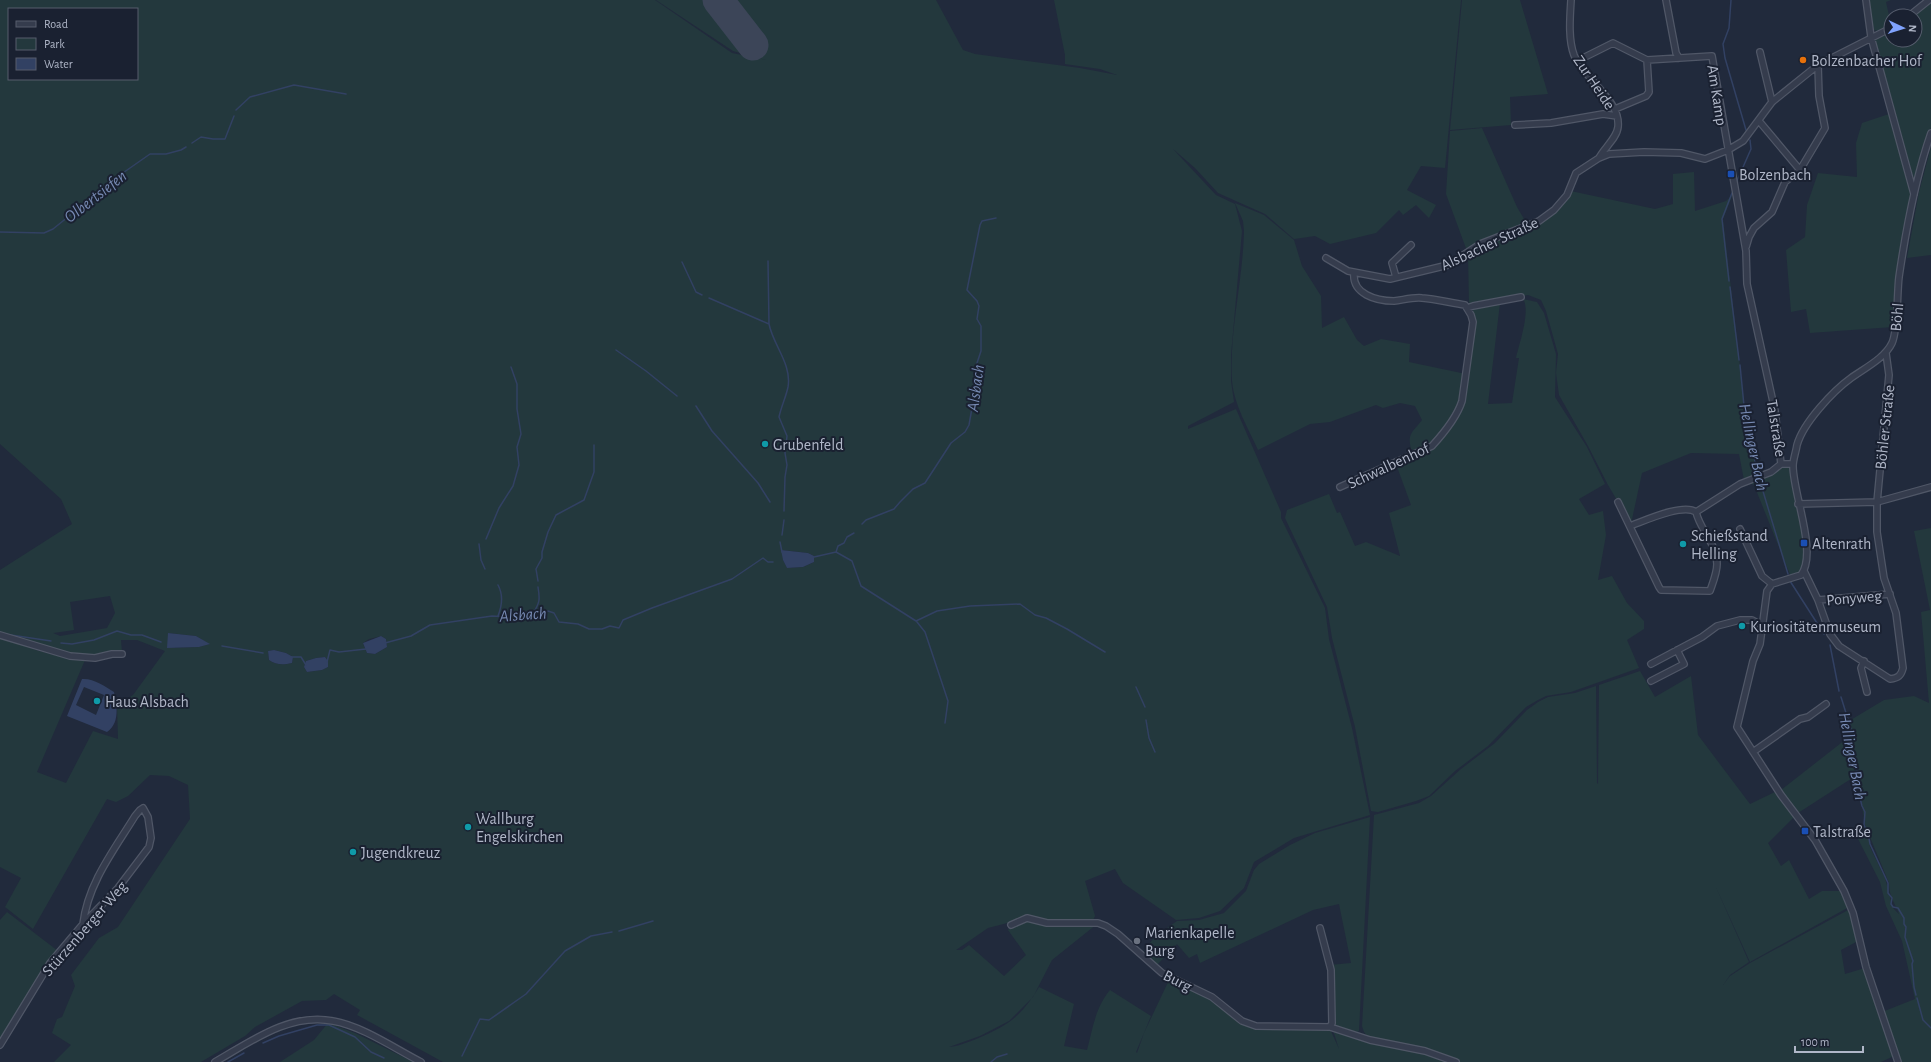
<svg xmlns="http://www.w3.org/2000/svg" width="1931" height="1062" viewBox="0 0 1931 1062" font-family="'Alegreya Sans',sans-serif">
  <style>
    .green { fill: #23383d; fill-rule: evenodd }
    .water { fill: #324163; fill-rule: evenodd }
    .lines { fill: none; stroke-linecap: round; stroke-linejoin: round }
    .stream { stroke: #324163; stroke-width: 1.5 }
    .runway { stroke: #3c4558; stroke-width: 31 }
    .minor-casing { stroke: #505767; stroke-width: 8 }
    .minor { stroke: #353c4d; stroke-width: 5.5 }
    .food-dot { fill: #e8710a; stroke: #1a2131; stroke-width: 1.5 }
    .transit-dot { fill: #1a4fb4; stroke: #1a2131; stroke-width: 1.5 }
    .culture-dot { fill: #0f9aa8; stroke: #1a2131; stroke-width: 1.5 }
    .worship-dot { fill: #6b7280; stroke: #1a2131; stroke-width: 1.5 }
    .labels { text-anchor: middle; stroke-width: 4; stroke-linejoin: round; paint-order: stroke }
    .poi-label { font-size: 16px; fill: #b0b7c8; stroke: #1a2131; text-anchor: start }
    .street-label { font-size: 16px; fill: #b0b7c8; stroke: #1a2131 }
    .water-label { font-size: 17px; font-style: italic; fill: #7689b2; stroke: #1a2131 }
  </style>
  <rect width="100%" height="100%" fill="#212a3c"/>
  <path class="green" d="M0,0h655l77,53 34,7 -33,-9 -77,-51h280l27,50 12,4 105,14 37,7 -17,-6 -35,-5v-9l-11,-55h407l-16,168 -24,-2 -14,24 29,15 -7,13 -13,-13 -13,10 -4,-5 -23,23 -46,11 -15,-8 -21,3 -29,-25 -47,-21 -23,-25 -22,-19 43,46 19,9 7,27 -11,124v26l3,21 -46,24v3l48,-20 45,103v6l44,90 4,31 23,89 18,87 -76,23 -40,24 -10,26 -24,23 -21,7 -23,2 -53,-37 -8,-14 -30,12 10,35 -2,4 -36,3 -30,-5 -39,10 -32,22h6l7,-5 35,31 22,-21 -18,-25 7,-8 12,-3 30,5h40l-45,36 -19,37 -24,24 -29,15 -31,11c12,0 50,-17 60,-25 12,-8 23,-23 30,-35l35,17 -10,42 23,4c6,-22 8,-42 23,-60l41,26 -15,36 1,1 7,-20 26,-55 32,15 21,13 20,16 13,5 74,2 9,20 -6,-19 36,11 51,10 32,11h-1009l-86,-47 3,-5 -26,-16 -8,6 -24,1 -47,26 -10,9 -44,26h-147l17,-17 -19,-12 5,-14 5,-2 13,-31 -4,-11 28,-37 19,-11 72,-108 -2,-34 -19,-9 -19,-1 -22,21 -12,6 -9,-3 -74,130 -28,-22 16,-29 -21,-11v-229c14,3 26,9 39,13 15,4 30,8 46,9l-48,112 29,11 27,-52 25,8 -1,-34 16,-10 32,-44 -28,-11h-16l1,12h-15l-5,5 -33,-2 -69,-23v-62l72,-46 -11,-25 -61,-55zM9,9h128v70h-128zM782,550l26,3 6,3v6l-11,5 -16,1 -4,-8zM110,596l5,17 -8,15 -47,8 -7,-3 21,-3 -4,-28zM168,633l28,3 13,8 -10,3 -31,1zM381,636l5,3 1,8 -12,7 -8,-1 -4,-10 6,-4zM274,650l12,3 7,4 -1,6c-9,2 -16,2 -23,-3l-1,-9zM325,657l3,4v6l-6,3 -15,2 -3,-5 2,-6 10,-3z
    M1462,0h58l28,94 -38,3 1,28 -61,5z
    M1868,0h23l-5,2 5,22 -13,7 -4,-1z
    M1931,2v125l-16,56 -40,-143 16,-10v10h24v-24h-2z
    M1889,114l23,79 -16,100 -3,34 -83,6 -4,-24 -15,3 -5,-62 19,-13 2,-32 11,-32 39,4 -1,-34 6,-20z
    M1482,128l35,79 10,17 -60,27 -21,-57 4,-63z
    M1931,147v108l-24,3 12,-66z
    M1694,172l1,39 31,-10 7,-7 -10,25 23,199 12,57 -14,5 -5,-26 -48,-1 -49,20 -11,51 -23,-39 -20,-39 -29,-51 -3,-22 2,-19 -12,-43 -5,-11 -13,-5 -59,10 -1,-52c25,-17 60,-20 82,-41 6,-6 11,-15 16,-22l89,19 18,-5v-30z
    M1235,203l29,12 30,25 8,26 19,30 1,32 22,-11 13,23 7,6 17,-7 29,5 -1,18 57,12 -7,34 -23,32 -19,11 -6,-2c-4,-16 2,-17 11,-29l-7,-14 -15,-3 -17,5 -7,-3 -46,17 -20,2 -52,26c-10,-22 -24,-45 -26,-69 -3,-50 11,-100 12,-150l-1,-10z
    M1523,299l14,3 7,11 12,41 -1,43 32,50 18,37 -26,15 10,16 14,-4 3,24 -8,45 14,-4 15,27 17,18v8l-17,11 12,28 -68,24 -25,4 -8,4 -12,7 -38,39 -33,25 -26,25 -13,5 -38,11 -7,-1 -16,-84 -23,-89 -5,-31 -42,-89 2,-8 42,-16 8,19 3,-1 15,34 11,-4 34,14 -11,-43 22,-8 -15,-41 36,-17 28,-38 13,-99 3,-3 24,-4 -12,101 24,-1 7,-45h-3c3,-13 15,-48 7,-59z
    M1782,466h9l5,39 9,41 -3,25 -11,6 -37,-92 -4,-2z
    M1931,528v534h-31l-18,-50 33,-13 -13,-58 -16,-35 -6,-24 -26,-51 10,-5 4,9 2,12 15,31 8,30 6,6c-4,-11 -10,-17 -10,-31l-24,-58 -16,-104 35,-21 30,-4 15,7 -8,-91 9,-2 -16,-79z
    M1640,671l15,26 36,-21 7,59 52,69 27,-13 18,25 -27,27 13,23 8,-6 20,39 13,-8h19l8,16 -99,55 -35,-77 34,77 -19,13 -7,10 7,-9 20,-13 100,-54 8,32 -17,9 4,24 20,-6 13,46 16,42 -13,6h-421l-15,-6 -77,-19 -4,-5 -2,-6 12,-211 45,-12 12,-7 30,-27 34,-26 32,-33 11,-8 10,-5 27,-4 21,-7 1,97 1,1 1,-99z
    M1850,736l7,39 -59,38 -17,-23z
    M1370,817l-11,214 -2,1 -23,-6 -1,-4 -3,-57 21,-2 -12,-59 -26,6 -113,53 -3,-9 -8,4 -12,-14 -20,21 -13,-12 1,-5 12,-13 20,-14 22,-1 25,-7 22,-22 8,-21 5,-6 31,-19 25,-12z
    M7,912l51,39 -58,91v-122z
    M328,1023l27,10 58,29h-133l34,-22z"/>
  <path class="water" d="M781,550l27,3 6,3v6l-11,5 -16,1 -4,-8z
    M168,633l28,3 14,8 -11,3 -32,1z
    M381,636l5,3 1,8 -12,7 -8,-1 -4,-10z
    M274,650l12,3 7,4 -1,6c-9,2 -16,2 -23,-3l-1,-9z
    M325,657l3,4v6l-6,3 -15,2 -3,-5 2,-6 10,-3z
    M82,679c11,-1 23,7 32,13 3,14 6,31 -7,40l-40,-16zM84,687l20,8 -8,20 -20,-10z"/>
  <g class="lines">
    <path class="stream" d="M1731,0l-2,28 -6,16 2,14 21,72
      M236,110l14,-13 44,-12 52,9
      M192,143l9,-6 12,2h12l9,-23
      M1736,183l15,-34 -1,-9
      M0,232l44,1 9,-4 67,-54 30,-21h16l15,-4 5,-3
      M768,261l1,63c4,21 23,40 19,63 -2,10 -7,20 -9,30l8,19 -2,17 2,12 -2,12 -1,34
      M682,262l14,30 6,3
      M1729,281l-7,-62 10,-26
      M1730,287l9,73
      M709,298l60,26
      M616,350l30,21 31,25
      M1740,365l5,51 13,59
      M696,406l16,25 46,52 12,19
      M1759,478l29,96
      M862,524l4,-4 28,-11 6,-7 13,-13 12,-6 26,-40 14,-11 4,-7 3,-17 4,-14v-28l5,-15v-25l-4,-7 2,-13 -2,-5 -10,-11 13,-65 2,-4 14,-3
      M782,535l2,-15
      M486,539l13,-31 14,-22 6,-21 -2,-18 4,-13 -4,-25v-25l-6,-17
      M780,542l2,10
      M479,544l2,16 4,9
      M836,552l16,9 9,25 55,35 21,-10 33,-5 50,-2 15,11 11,3 21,11 38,23
      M814,557l22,-5 2,-6 6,-3 3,-6 7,-4
      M538,581l-2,-12 6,-11v-6l6,-20 8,-17 28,-15 10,-28v-27
      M1790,581l34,53
      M533,613c7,-10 7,-14 5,-26
      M498,616c4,-10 6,-20 0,-31
      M917,622l8,10 23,69 -3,22
      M4,634l47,7
      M61,643l11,1 22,-4 23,-9 14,4h11l19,7
      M385,643l26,-7 19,-11 62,-9 16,1 13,-6 22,4 5,-4 6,2 5,9 19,2 11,5h13l8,-3 9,2 4,-8 29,-12 80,-29 31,-21 5,4h5
      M1830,645l9,46
      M222,646l41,7
      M291,657h10l5,8
      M327,662l3,-12 9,2 27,-3
      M1136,687l9,20
      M1841,697l10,32 1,21 5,19v17l5,20 3,6 -1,13 4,8 2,11 18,39v10l4,5 -1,6 2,3 5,1 6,10v6l2,3 -1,10 8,24 -1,3 2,23 2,8
      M1146,720l3,18 6,14
      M619,931l34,-10
      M1917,998l6,22 8,8
      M263,1043l16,-7 38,-11h12l26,12 16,15 13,6
      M462,1056l18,-37 9,1 37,-26 39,-43 26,-15 21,-4
      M228,1062l16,-9
      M991,1062l6,-5 10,-3"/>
    <path class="runway" d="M718,0l35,45"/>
    <defs>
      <path id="minor" d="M1571,0c-1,17 -3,39 3,55 10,24 47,45 44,72 -1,11 -14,21 -19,31
        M1666,0l10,53 3,5
        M1866,0l5,37 43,157
        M1909,16l20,-16
        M1760,52l12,50
        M1647,60l65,-4 34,195 1,33 28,127 6,53
        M1577,61l36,-18 34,17 2,32 -3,4 -31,13
        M1759,121l41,49
        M1515,125l36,-2 52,-9 14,2
        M1746,247l3,-10 5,-9 18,-16 13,-30 15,-12 25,-42 -6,-32 -1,-31
        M1326,258l22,13 42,8 58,-14 32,-21 59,-23 15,-11 13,-15 9,-22 23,-15 10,-4 35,-2 37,1 24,6 23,-9 15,-9 29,-39 46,-37 73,-37
        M1396,277l-4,-14 19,-18
        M1467,308l6,-2 48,-9
        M1781,464h12
        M1340,487l92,-41c11,-12 25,-29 30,-45l11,-79 -2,-7 -6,-10c-14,-2 -29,-6 -43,-7 -9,-1 -19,2 -28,3 -18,0 -42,-7 -40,-28
        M1618,502l41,85 2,3 49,1c3,-9 7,-18 7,-27 0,-20 -17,-34 -21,-52
        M1798,504l79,-2 54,-15
        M1696,512l44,-28 31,-12 10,-8
        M1630,526c14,-5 53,-23 66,-14
        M1740,529l22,47 10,8
        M1804,571l14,29 12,34 9,12 51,33c8,-1 11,-3 13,-11l-7,-55 -12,-35 -7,-46v-30l12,-127 -3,-22
        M1818,600l72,-6
        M0,635l70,21 25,2 17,-4h10
        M1864,661l-3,7 6,24
        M1651,664l51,-27 15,-11 23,-6h12l11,6
        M1651,681l33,-17 -7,-14
        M1753,752l47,-33 8,-2 18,-13
        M1011,925l16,-7 20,5h51l8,3 12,8 44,39 50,24 30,24 14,5 74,1 40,13 55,11 31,11
        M1320,928l11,42 1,53 -2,4
        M0,1045l50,-82 33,-39 35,-36 31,-41 2,-9 -3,-21 -5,-9 -3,2 -5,6c-21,34 -47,67 -52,108
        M215,1062c35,-20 75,-50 118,-41 29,5 61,27 88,41
        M1898,1062l-32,-95 -13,-54 -9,-22 -29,-51 -34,-45 -44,-68 16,-66 7,-17 7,-53 5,-7 29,-9c17,-22 -8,-81 -8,-109 0,-7 3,-14 4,-21 6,-22 36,-54 54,-67 14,-10 34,-20 41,-35 6,-12 5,-51 7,-66 7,-48 16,-98 32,-144"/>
    </defs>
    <use href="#minor" class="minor-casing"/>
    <use href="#minor" class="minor"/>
  </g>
  <circle class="food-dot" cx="1803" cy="60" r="4"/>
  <g class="transit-dot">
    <rect x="1727" y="170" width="8" height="8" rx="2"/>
    <rect x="1800" y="539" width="8" height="8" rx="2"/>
    <rect x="1801" y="827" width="8" height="8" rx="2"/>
  </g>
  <g class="culture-dot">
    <circle cx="765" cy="444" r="4"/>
    <circle cx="1683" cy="544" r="4"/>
    <circle cx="1742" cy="626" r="4"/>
    <circle cx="97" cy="701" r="4"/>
    <circle cx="468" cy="827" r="4"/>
    <circle cx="353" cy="852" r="4"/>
  </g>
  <circle class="worship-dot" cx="1137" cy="941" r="4"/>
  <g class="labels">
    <g class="poi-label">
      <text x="1811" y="66">Bolzenbacher Hof</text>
      <text x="1739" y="180">Bolzenbach</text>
      <text x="773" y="450">Grubenfeld</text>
      <text x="1691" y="541">Schießstand<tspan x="1691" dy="18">Helling</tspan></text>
      <text x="1812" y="549">Altenrath</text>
      <text x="1750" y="632">Kuriositätenmuseum</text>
      <text x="105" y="707">Haus Alsbach</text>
      <text x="476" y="824">Wallburg<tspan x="476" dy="18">Engelskirchen</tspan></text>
      <text x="1813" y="837">Talstraße</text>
      <text x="361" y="858">Jugendkreuz</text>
      <text x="1145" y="938">Marienkapelle<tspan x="1145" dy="18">Burg</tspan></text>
    </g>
    <g class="street-label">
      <text transform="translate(1595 82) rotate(56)" y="6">Zur Heide</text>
      <text transform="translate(1718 95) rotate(81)" y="6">Am Kamp</text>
      <text transform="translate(1489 243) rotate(-25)" y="6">Alsbacher Straße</text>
      <text transform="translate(1896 317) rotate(-85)" y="6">Böhl</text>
      <text transform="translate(1884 427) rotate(-84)" y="6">Böhler Straße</text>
      <text transform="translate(1777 428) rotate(81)" y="6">Talstraße</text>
      <text transform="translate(1388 465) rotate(-25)" y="6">Schwalbenhof</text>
      <text transform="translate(1854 597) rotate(-5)" y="6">Ponyweg</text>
      <text transform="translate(84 928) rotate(-49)" y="6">Stürzenberger Weg</text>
      <text transform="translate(1178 980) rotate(27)" y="6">Burg</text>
    </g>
    <g class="water-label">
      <text transform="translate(95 196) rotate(-38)" y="6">Olbertsiefen</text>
      <text transform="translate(975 388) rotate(-82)" y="6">Alsbach</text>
      <text transform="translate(1754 447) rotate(78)" y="6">Hellinger Bach</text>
      <text transform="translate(523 614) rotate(-4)" y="6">Alsbach</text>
      <text transform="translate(1853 756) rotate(79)" y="6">Hellinger Bach</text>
    </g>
  </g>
  <rect x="8" y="8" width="130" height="72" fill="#1a2131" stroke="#565d6d"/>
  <rect x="16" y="21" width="20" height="6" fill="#353c4d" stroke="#565d6d"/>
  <text x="44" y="28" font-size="12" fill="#b0b7c8">Road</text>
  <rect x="16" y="38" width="20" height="12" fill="#23383d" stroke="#565d6d"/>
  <text x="44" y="48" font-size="12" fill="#b0b7c8">Park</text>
  <rect x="16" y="58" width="20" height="12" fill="#324163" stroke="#565d6d"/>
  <text x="44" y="68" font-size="12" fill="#b0b7c8">Water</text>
  <g transform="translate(1903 28) rotate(94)"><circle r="19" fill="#1a2131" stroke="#565d6d"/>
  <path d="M0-3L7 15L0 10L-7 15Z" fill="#80a3fd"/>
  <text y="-6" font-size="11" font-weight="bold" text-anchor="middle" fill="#b0b7c8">N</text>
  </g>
  <path d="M1795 1046v6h68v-6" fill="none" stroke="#b0b7c8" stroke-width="2"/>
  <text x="1801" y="1046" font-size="12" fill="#b0b7c8" stroke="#1a2131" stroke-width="3" paint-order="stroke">100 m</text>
</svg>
